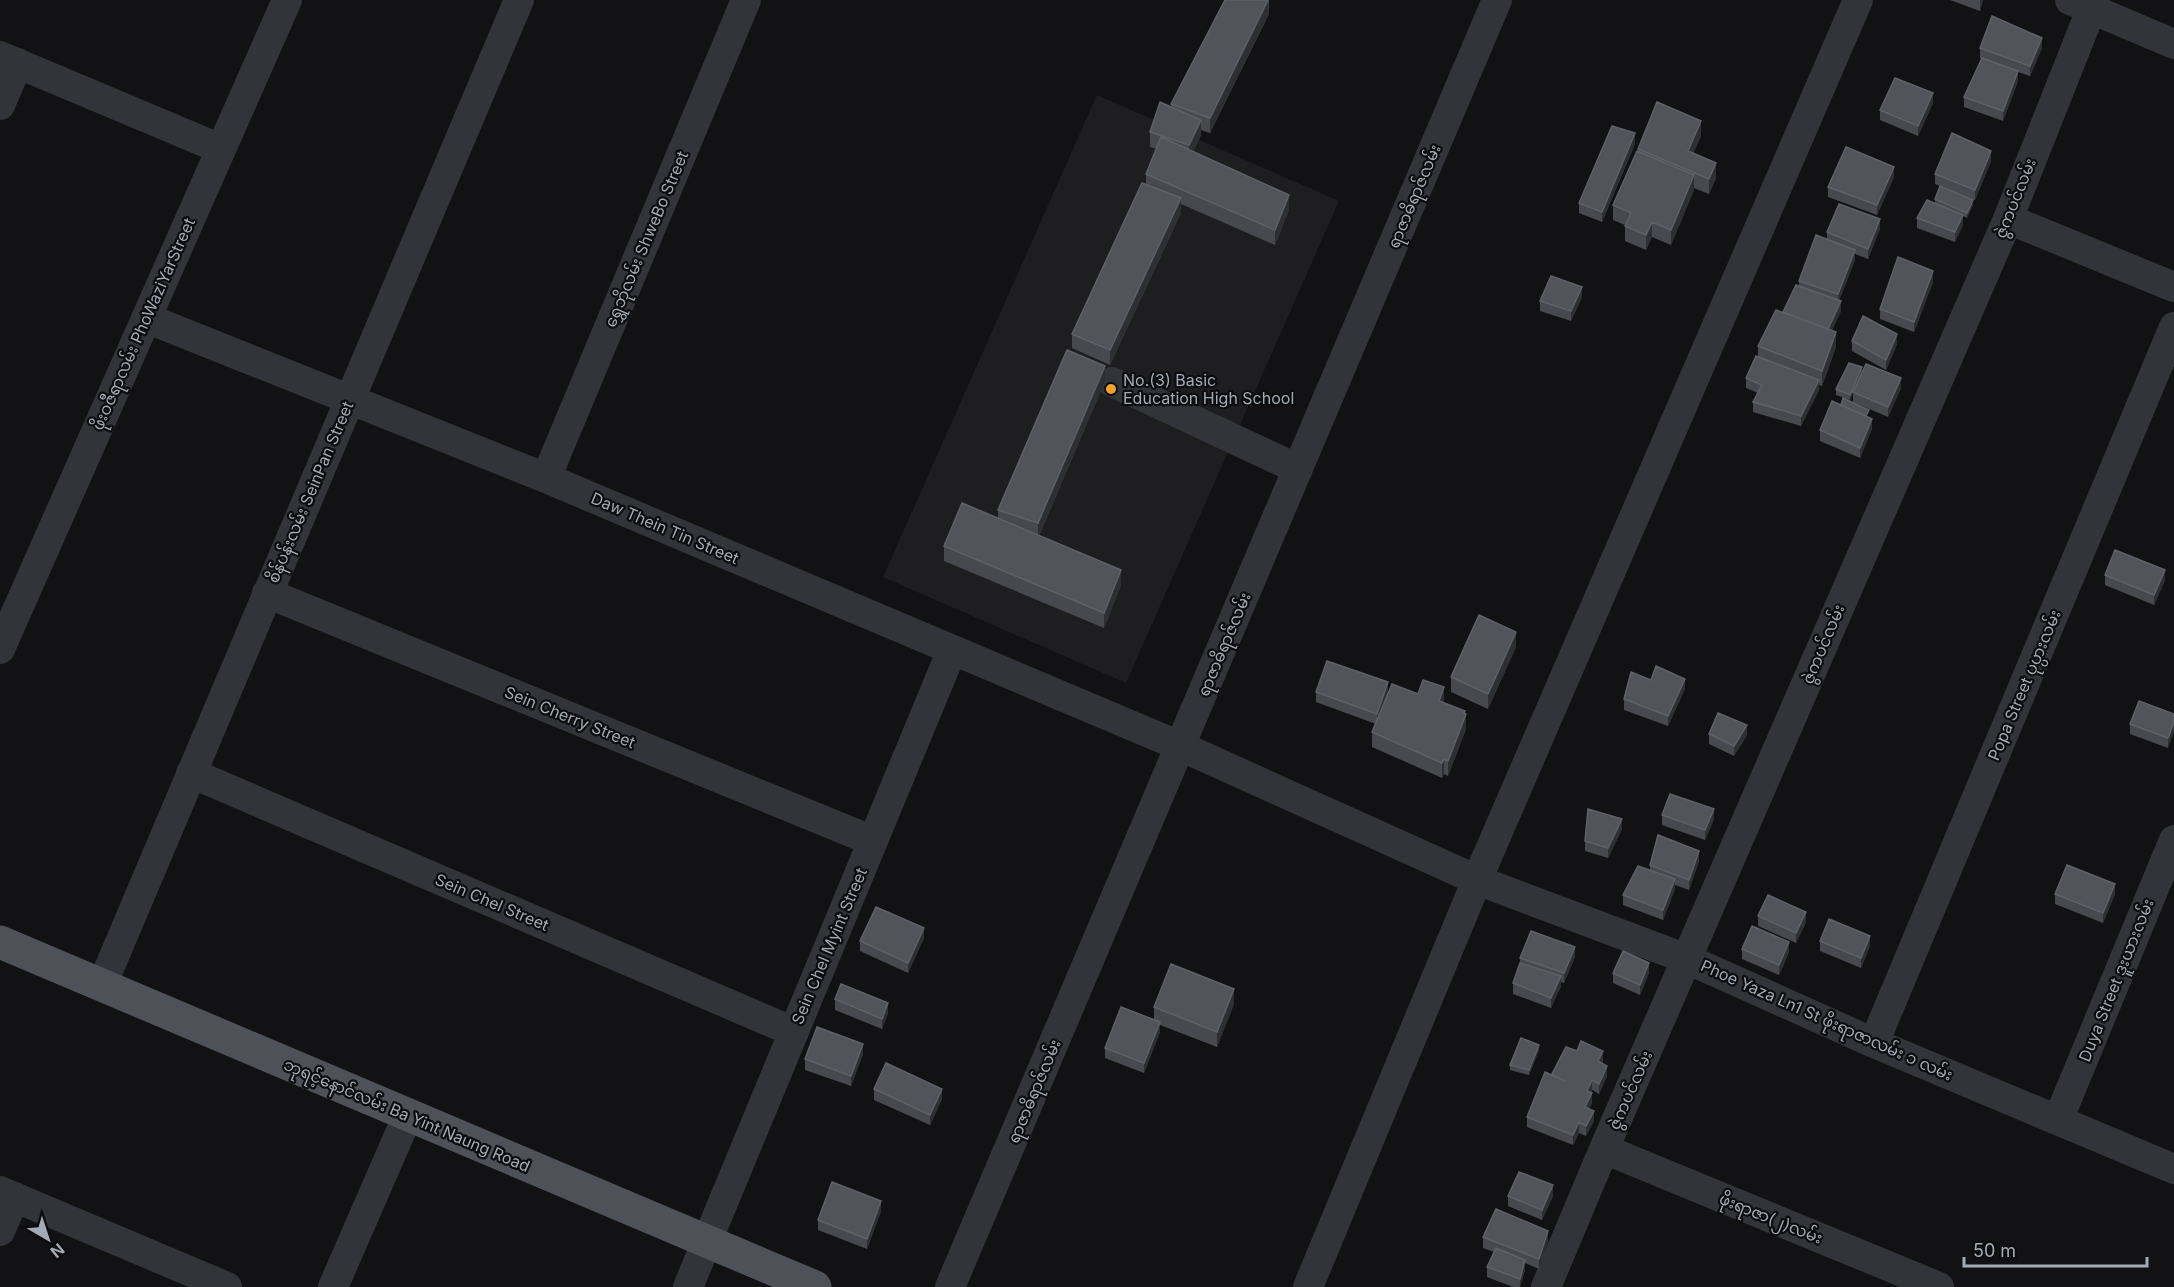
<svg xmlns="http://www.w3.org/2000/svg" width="2174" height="1287" viewBox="0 0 2174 1287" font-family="Inter,'Noto Sans Myanmar',sans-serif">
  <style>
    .built { fill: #1e1e21 }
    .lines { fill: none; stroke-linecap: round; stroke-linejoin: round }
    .minor { stroke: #333439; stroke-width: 30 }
    .major { stroke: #4f5158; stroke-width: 33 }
    .wall { fill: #48494f }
    .shaded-wall { fill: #2e2f33 }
    .building { fill: #52545a; stroke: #5e6168; stroke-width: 1.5 }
    .poi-dot { fill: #f4a32a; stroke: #0d0d0f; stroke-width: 2 }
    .labels { text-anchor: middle; stroke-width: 4.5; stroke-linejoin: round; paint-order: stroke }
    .street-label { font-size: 16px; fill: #a3aab5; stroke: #0d0d0f }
    .poi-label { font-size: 16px; fill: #a3aab5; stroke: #0d0d0f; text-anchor: start }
  </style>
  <rect width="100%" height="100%" fill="#121214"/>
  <path class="built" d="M1097,95l242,106 -213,482 -243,-106z"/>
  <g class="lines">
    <path class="minor" d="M2070,0l104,44
      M0,56l221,93
      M0,105l18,-42
      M2008,219l166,68
      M146,318l400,160 634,268 297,134 210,79 187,84 300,126
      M1112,382l186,87
      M546,478l200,-478
      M267,593l606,248
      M0,649l287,-649
      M191,773l603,259
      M102,985l417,-985
      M1874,1043l300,-716
      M2058,1120l116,-280
      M1604,1149l335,138
      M0,1191l227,96
      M0,1231l15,-34
      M333,1287l75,-172
      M688,1287l264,-637
      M950,1287l547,-1287
      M1308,1287l169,-407 381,-880
      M1546,1287l58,-138 404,-930 87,-219"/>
    <path class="major" d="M0,942l815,345"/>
  </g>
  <path class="wall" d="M1269,0v14l-59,119 -9,-3v5l-8,17 96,58 -14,35 -94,-41v9l-71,152 -38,-17v-14l74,-150v-10l10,-25 -6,-2v-15l21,-25v-3z
    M1950,0h33l-3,11z
    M1980,48h62l-12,28 -12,-4v9l-15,40 -39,-14v-10l18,-39h-2z
    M1933,103l-15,33 -38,-16v-10z
    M1701,136l-8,17 23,25 -7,16 -15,-6v2l-23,55 -19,-8 -6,13 -21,-9v-16l-12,-5v-15l25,-54v-2z
    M1635,144l-33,78 -23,-9v-10z
    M1991,161l-16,39 -40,-16v-10z
    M1894,177l-17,38 -49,-18v-10z
    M1935,199l38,6 -6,13 -4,-2v9l-8,17 -38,-14v-10l18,-15z
    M1880,229l-12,30 -13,-5v6l-16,40 2,11 -9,19 4,17 -14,39 -3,-1v5l-18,36 -48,-14v-10l5,-9 -12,-5v-10l12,-21v-11l25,-34 16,-26v-5l28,-42v-7z
    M1933,282l-19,50 -34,-13v-10z
    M1582,297l-11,24 -31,-10v-10z
    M1852,341l45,3 -11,26 -34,-19z
    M1862,372l-12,28 -14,-5v-6z
    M1105,381l-66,155 82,49 -17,43 -160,-67v-15l54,-27v-9z
    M1901,388l-13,29 -35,-15v-10z
    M1869,416l-1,1 4,12 -12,29 -40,-17v-11z
    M2105,575l60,5 -11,25 -49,-20z
    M1516,647l-28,62 -37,-17v-15z
    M1651,680l34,9 -17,37 -44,-16v-11z
    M1316,692h72l-5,15 35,-13 26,8v1l21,10 1,16 -18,47 -4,-2 -2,4 -70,-31v-15l4,-8 -60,-22z
    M2174,714l-6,34 -38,-14v-10z
    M1709,734l38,1 -13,21 -25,-12z
    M1662,815l52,4 -9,21 -43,-15z
    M1622,829l-14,29 -23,-7v-10z
    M1699,861l-10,29 -14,-5v4l-12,31 -40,-15v-10l27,-25v-5z
    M2055,894h60l-12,29 -48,-19z
    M1758,916l48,6 -10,21 -38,-17z
    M924,938l-16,35 -48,-22v-10z
    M1820,941l50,5 -9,22 -41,-17z
    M1742,949l47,3 -10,23 -37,-16z
    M1575,957l-11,26 -3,-1v4l-10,22 -38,-14v-11l7,-19v-6z
    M1613,973h36l-9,22 -27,-12z
    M835,999l53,14 -6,16 -47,-19z
    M1234,1004l-17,43 -57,-22v7l-16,41 -39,-15v-10l49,-29v-12z
    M1539,1050l-10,25 -19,-5v-5z
    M863,1054l-12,32 -46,-16v-11z
    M1603,1062l-1,1 5,13 -8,18 -7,-4 -1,3 1,10 -3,6 5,12 -8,15 -7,-3 -6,12 -46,-18v-10l25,-41v-2z
    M874,1089l68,10 -12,26 -56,-25z
    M1508,1196h45l-11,24 -34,-14z
    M881,1211l-14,38 -49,-19v-10z
    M1483,1237l65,4 -9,28 -14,-6v7l-5,17h-7l-26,-10v-10l7,-15 -11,-4z"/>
  <path class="shaded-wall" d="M1268,0l1,14 -59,119v-15z
    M1980,0h3l-3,11z
    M2042,38v10l-12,28v-10z
    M2018,71v10l-15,40v-10z
    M1933,93v10l-15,33v-10z
    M1201,120v15l-12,25v-15z
    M1701,121v15l-13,30v-15z
    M1635,133v11l-33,78v-10z
    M1991,151v10l-16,39v-10z
    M1716,163v15l-7,16v-15z
    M1894,167v10l-17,38v-10z
    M1694,175v15l-23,55v-15z
    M1289,195v15l-14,35v-15z
    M1181,198v15l-71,152v-15z
    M1973,200v5l-6,13v-5z
    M1963,215v10l-8,17v-10z
    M1880,219v10l-12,30v-10z
    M1652,222v15l-6,13v-15z
    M1855,250v10l-17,44v-10z
    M1933,271v11l-19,50v-10z
    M1582,287v10l-11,24v-10z
    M1841,301v10l-14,30v-10z
    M1836,332v15l-14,39v-15z
    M1897,334v10l-11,26v-10z
    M1105,366v15l-67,157v-15z
    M1862,367v5l-12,28v-5z
    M1901,378v10l-13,29v-10z
    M1819,380v10l-18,36v-10z
    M1872,419v10l-12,29v-10z
    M1121,570v15l-17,43v-15z
    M2165,570v10l-11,25v-10z
    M1516,632v15l-28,62v-15z
    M1685,679v10l-17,37v-10z
    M1388,682v10l-11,32v-10z
    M1444,687v15l-5,14v-15z
    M1465,711v6l1,-3v15l-18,47v-15z
    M2174,722v10l-6,16v-10z
    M1747,725v10l-13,21v-10z
    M1444,759v15l-2,4v-15z
    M1714,809v10l-9,21v-10z
    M1622,819v10l-14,29v-10z
    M1699,851v10l-10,29v-10z
    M1675,879v10l-12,31v-10z
    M2115,884v10l-12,29v-10z
    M1806,912v10l-10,21v-10z
    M924,928v10l-16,35v-10z
    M1870,936v10l-9,22v-10z
    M1789,942v10l-10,23v-10z
    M1575,947v10l-11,26v-10z
    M1649,963v10l-9,22v-10z
    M1561,976v10l-10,22v-10z
    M1234,989v15l-17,43v-15z
    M888,1003v10l-6,16v-10z
    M1160,1022v10l-16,41v-10z
    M863,1044v10l-12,32v-10z
    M1539,1045v5l-10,25v-5z
    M1603,1051v11l-5,9v-10z
    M1607,1066v10l-8,18v-10z
    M1592,1080v10l-5,11v-10z
    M942,1089v10l-12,26v-10z
    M1592,1093v10l-7,14v-10z
    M1594,1111v10l-8,15v-10z
    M1579,1122v11l-6,12v-10z
    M1553,1185v11l-11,24v-10z
    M881,1201v10l-14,38v-10z
    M1548,1231v10l-9,28v-10z
    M1525,1260v10l-5,17v-8z"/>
  <path class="building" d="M1225,0h43l-58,118 -39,-14z
    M1992,16l50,22 -12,28 -50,-18z
    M1982,58l36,13 -15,40 -39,-14z
    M1895,78l38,15 -15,33 -38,-16z
    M1160,102l41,18 -12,25 -39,-13z
    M1657,102l44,19 -13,30 28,12 -7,16 -71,-30z
    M1612,126l23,7 -33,79 -23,-9z
    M1952,133l39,18 -16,39 -40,-16z
    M1161,137l128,58 -14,35 -129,-56z
    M1846,147l48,20 -17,38 -49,-18z
    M1637,151l57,24 -23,55 -19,-8 -6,13 -21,-9 6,-13 -18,-8z
    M1142,183l39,15 -71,152 -38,-16z
    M1940,186l33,14 -6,13 -32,-14z
    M1927,200l36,15 -8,17 -38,-14z
    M1839,204l41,15 -12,30 -41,-17z
    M1816,235l39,15 -17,44 -39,-13z
    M1898,257l35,14 -19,51 -34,-13z
    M1551,276l31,11 -11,24 -31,-10z
    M1796,285l45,16 -13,28 -45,-17z
    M1776,310l60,22 -14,39 -64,-25z
    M1863,316l34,18 -11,26 -34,-19z
    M1067,350l38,16 -67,157 -40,-13z
    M1756,356l63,24 -18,36 -48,-14 9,-17 -16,-7z
    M1849,363l13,4 -12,28 -14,-6z
    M1866,364l35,14 -13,29 -35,-15z
    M1843,398l26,12 -3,6 -25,-11z
    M1832,401l40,18 -12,29 -40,-18z
    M962,503l159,67 -17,43 -160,-67z
    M2115,550l50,20 -11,25 -49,-20z
    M1479,615l37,17 -28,62 -37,-17z
    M1327,661l61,21 -11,32 -61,-22z
    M1656,666l29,13 -17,37 -44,-17 7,-27 20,8z
    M1423,680l21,7 -5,14 26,10 -1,2 2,1 -18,47 -4,-2 -2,4 -70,-31 20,-48 26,10z
    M2139,701l35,13v8l-6,16 -38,-14z
    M1718,713l29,12 -13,21 -25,-12z
    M1670,794l44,15 -9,21 -43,-15z
    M1588,809l34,10 -14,29 -23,-7z
    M1658,835l41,16 -10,29 -39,-15z
    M2067,865l48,19 -12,29 -48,-19z
    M1638,866l37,13 -12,31 -40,-15z
    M1768,895l38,17 -10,21 -38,-17z
    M876,907l48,21 -16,35 -48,-22z
    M1829,919l41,17 -9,22 -41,-17z
    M1752,926l37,16 -10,23 -37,-16z
    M1531,931l44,16 -11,26 -44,-15z
    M1623,951l26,12 -9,22 -27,-12z
    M1520,963l41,13 -10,22 -38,-15z
    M1171,964l63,25 -17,43 -63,-25z
    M841,984l47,19 -6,16 -47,-20z
    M1121,1007l39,15 -16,41 -39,-15z
    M817,1027l46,17 -12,32 -46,-17z
    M1521,1038l18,7 -10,25 -19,-5z
    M1581,1041l22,10 -5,10 9,5 -8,18 -7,-4 -5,11 5,2 -7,14 9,4 -8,15 -7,-4 -6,13 -46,-18 18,-45 20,9 -13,-7 14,-27 11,4z
    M886,1063l56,26 -12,26 -56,-26z
    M1519,1172l34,13 -11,25 -34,-14z
    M832,1182l49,19 -14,38 -49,-19z
    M1496,1209l52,22 -9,28 -56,-22z
    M1496,1248l29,12 -5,19 -33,-12z"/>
  <circle class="poi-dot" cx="1111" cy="389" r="6"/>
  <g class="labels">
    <g class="street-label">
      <text transform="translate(1414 196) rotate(-67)" y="6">ရာဇာဓိရာဇ်လမ်း</text>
      <text transform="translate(2015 198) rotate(-68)" y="6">ဇွဲကပင်လမ်း</text>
      <text transform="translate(646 239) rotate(-67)" y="6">ရွှေဘိုလမ်း ShweBo Street</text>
      <text transform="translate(143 324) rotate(-66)" y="6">ဖိုးဝဇီရာလမ်း PhoWaziYarStreet</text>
      <text transform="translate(310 492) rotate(-67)" y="6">စိန်ပန်းလမ်း SeinPan Street</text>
      <text transform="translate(665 528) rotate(23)" y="6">Daw Thein Tin Street</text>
      <text transform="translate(1224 644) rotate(-67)" y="6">ရာဇာဓိရာဇ်လမ်း</text>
      <text transform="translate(1823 644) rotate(-67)" y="6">ဇွဲကပင်လမ်း</text>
      <text transform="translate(2024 685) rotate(-67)" y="6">Popa Street ပုပ္ပားလမ်း</text>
      <text transform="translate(570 717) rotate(22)" y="6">Sein Cherry Street</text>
      <text transform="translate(492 902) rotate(23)" y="6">Sein Chel Street</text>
      <text transform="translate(829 946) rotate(-67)" y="6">Sein Chel Myint Street</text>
      <text transform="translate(2116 980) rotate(-68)" y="6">Duya Street ဒူးယားလမ်း</text>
      <text transform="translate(1827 1020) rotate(24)" y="6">Phoe Yaza Ln1 St ဖိုးရာဇာလမ်း ၁ လမ်း</text>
      <text transform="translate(1630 1090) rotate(-66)" y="6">ဇွဲကပင်လမ်း</text>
      <text transform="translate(1034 1091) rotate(-67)" y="6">ရာဇာဓိရာဇ်လမ်း</text>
      <text transform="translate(407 1115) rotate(23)" y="6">ဘုရင့်နောင်လမ်း Ba Yint Naung Road</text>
      <text transform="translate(1771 1218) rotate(22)" y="6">ဖိုးရာဇာ(၂)လမ်း</text>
    </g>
    <g class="poi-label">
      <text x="1123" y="386">No.(3) Basic<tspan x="1123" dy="18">Education High School</tspan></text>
    </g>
  </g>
  <g transform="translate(48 1239) rotate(141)" stroke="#0d0d0f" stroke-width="4.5" paint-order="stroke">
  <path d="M0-4.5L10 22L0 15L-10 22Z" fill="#a3aab5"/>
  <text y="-9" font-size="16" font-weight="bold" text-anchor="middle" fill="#a3aab5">N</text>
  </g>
  <path d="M1964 1257v9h183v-9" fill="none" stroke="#a3aab5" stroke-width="3"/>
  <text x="1973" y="1257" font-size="18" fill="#a3aab5" stroke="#0d0d0f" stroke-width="4.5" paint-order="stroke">50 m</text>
</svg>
